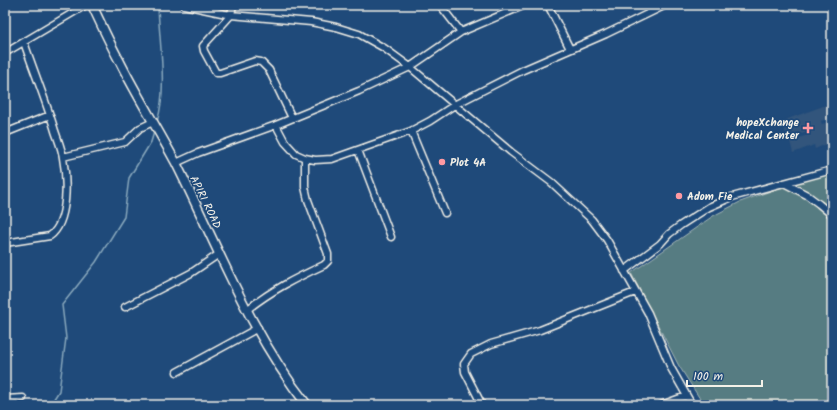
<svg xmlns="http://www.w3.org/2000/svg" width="837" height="410" viewBox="0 0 837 410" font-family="Kalam,sans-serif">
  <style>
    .built { fill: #31547b }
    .green { fill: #567c82; stroke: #a5b6b5 }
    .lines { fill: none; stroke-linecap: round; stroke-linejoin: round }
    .stream { stroke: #8aa9bd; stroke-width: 1.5 }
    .street-casing { stroke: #f4f1e8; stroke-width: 9 }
    .secondary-casing { stroke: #f4f1e8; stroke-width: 11 }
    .street { stroke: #1f4a7a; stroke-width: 6 }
    .secondary { stroke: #1f4a7a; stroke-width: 8 }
    .poi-dot { fill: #ff9aa2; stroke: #1f4a7a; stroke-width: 1.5 }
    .labels { text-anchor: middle; stroke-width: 3.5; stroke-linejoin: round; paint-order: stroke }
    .poi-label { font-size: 11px; font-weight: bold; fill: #f4f1e8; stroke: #1f4a7a; text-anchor: start }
    .street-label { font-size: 11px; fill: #f4f1e8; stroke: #1f4a7a }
  </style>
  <rect width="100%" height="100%" fill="#1f4a7a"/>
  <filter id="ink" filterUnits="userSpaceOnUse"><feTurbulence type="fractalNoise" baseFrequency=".025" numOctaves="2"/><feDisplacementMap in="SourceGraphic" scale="8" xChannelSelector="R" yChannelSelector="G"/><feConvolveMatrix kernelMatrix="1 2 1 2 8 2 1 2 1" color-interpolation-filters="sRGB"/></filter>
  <g filter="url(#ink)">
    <path class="built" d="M826,105l4,13 -9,3 1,3 10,-3v12l-4,2 3,7 -16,7 -1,-4 -21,8 -3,-12 21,-7 -1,-4 -19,7 -1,-2 -3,1 -4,-10 4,-2 -2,-4z"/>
    <path class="green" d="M832,171v234h-128l-25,-39 -48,-93 82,-57 27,-14 67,-24z"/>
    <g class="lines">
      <path class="stream" d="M157,122c11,-35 2,-80 1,-117
        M50,405l9,-14 7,-53 -4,-33 34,-43 28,-45 5,-39 22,-36 3,-10"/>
      <defs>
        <path id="street" d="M184,5l47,10 80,7 25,5 23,7 25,14 26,19 101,85 40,30 41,38 15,20 41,73 23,55 21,37
          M233,5l-2,10 -28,31 1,5 12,22h4l35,-12 6,1 8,8 23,48
          M440,5l21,27
          M548,5l22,44
          M5,53l81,-48
          M276,125l9,17 11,12 9,4 10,2 17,-1 79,-28 19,-10 26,-17 67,-34 83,-36 60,-29
          M411,131l34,82
          M5,133l45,-18
          M358,150l33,87
          M63,157l62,-15 15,-14 13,-6
          M176,163l22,-10 78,-28 83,-34 51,-24 51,-35 64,-27
          M784,183l23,12 12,9 13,11
          M5,243l45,-7c19,-14 17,-57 13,-78 -1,-9 -5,-18 -8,-27 -9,-30 -21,-59 -31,-89
          M624,271l36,-27 9,-10 12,-9 28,-18 23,-10 100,-27
          M125,307l66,-34 28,-19
          M248,309c24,-19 48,-31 76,-44l4,-4v-7l-20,-54 -3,-13v-29
          M177,372l81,-44
          M5,399l18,-1
          M482,405l-17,-33 -1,-8 7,-10 20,-10 49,-14 95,-38
          M661,405l25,-9"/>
        <path id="secondary" d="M92,5c9,19 18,39 28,57 17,34 38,67 56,101 41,82 74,170 131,242"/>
      </defs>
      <use href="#street" class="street-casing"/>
      <use href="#secondary" class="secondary-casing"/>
      <use href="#street" class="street"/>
      <use href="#secondary" class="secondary"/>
    </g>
  </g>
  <g class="poi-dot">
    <path d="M806 122h4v4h4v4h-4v4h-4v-4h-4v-4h4z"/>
    <circle cx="442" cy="162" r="4"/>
    <circle cx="679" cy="196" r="4"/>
  </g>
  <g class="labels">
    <g class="poi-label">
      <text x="799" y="126" text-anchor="end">hopeXchange<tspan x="799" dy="13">Medical Center</tspan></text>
      <text x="450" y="166">Plot 4A</text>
      <text x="687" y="200">Adom Fie</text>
    </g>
    <g class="street-label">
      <text transform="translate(206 202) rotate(64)" y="4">APIRI ROAD</text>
    </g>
  </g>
  <rect width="837" height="410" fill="none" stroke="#1f4a7a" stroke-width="20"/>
  <rect x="10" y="10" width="817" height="390" fill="none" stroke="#f4f1e8" stroke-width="1.5" filter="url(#ink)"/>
  <path d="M687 380v6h75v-6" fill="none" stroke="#f4f1e8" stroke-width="2"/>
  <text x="693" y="380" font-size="12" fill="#f4f1e8" stroke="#1f4a7a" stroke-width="3" paint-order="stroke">100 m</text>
</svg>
